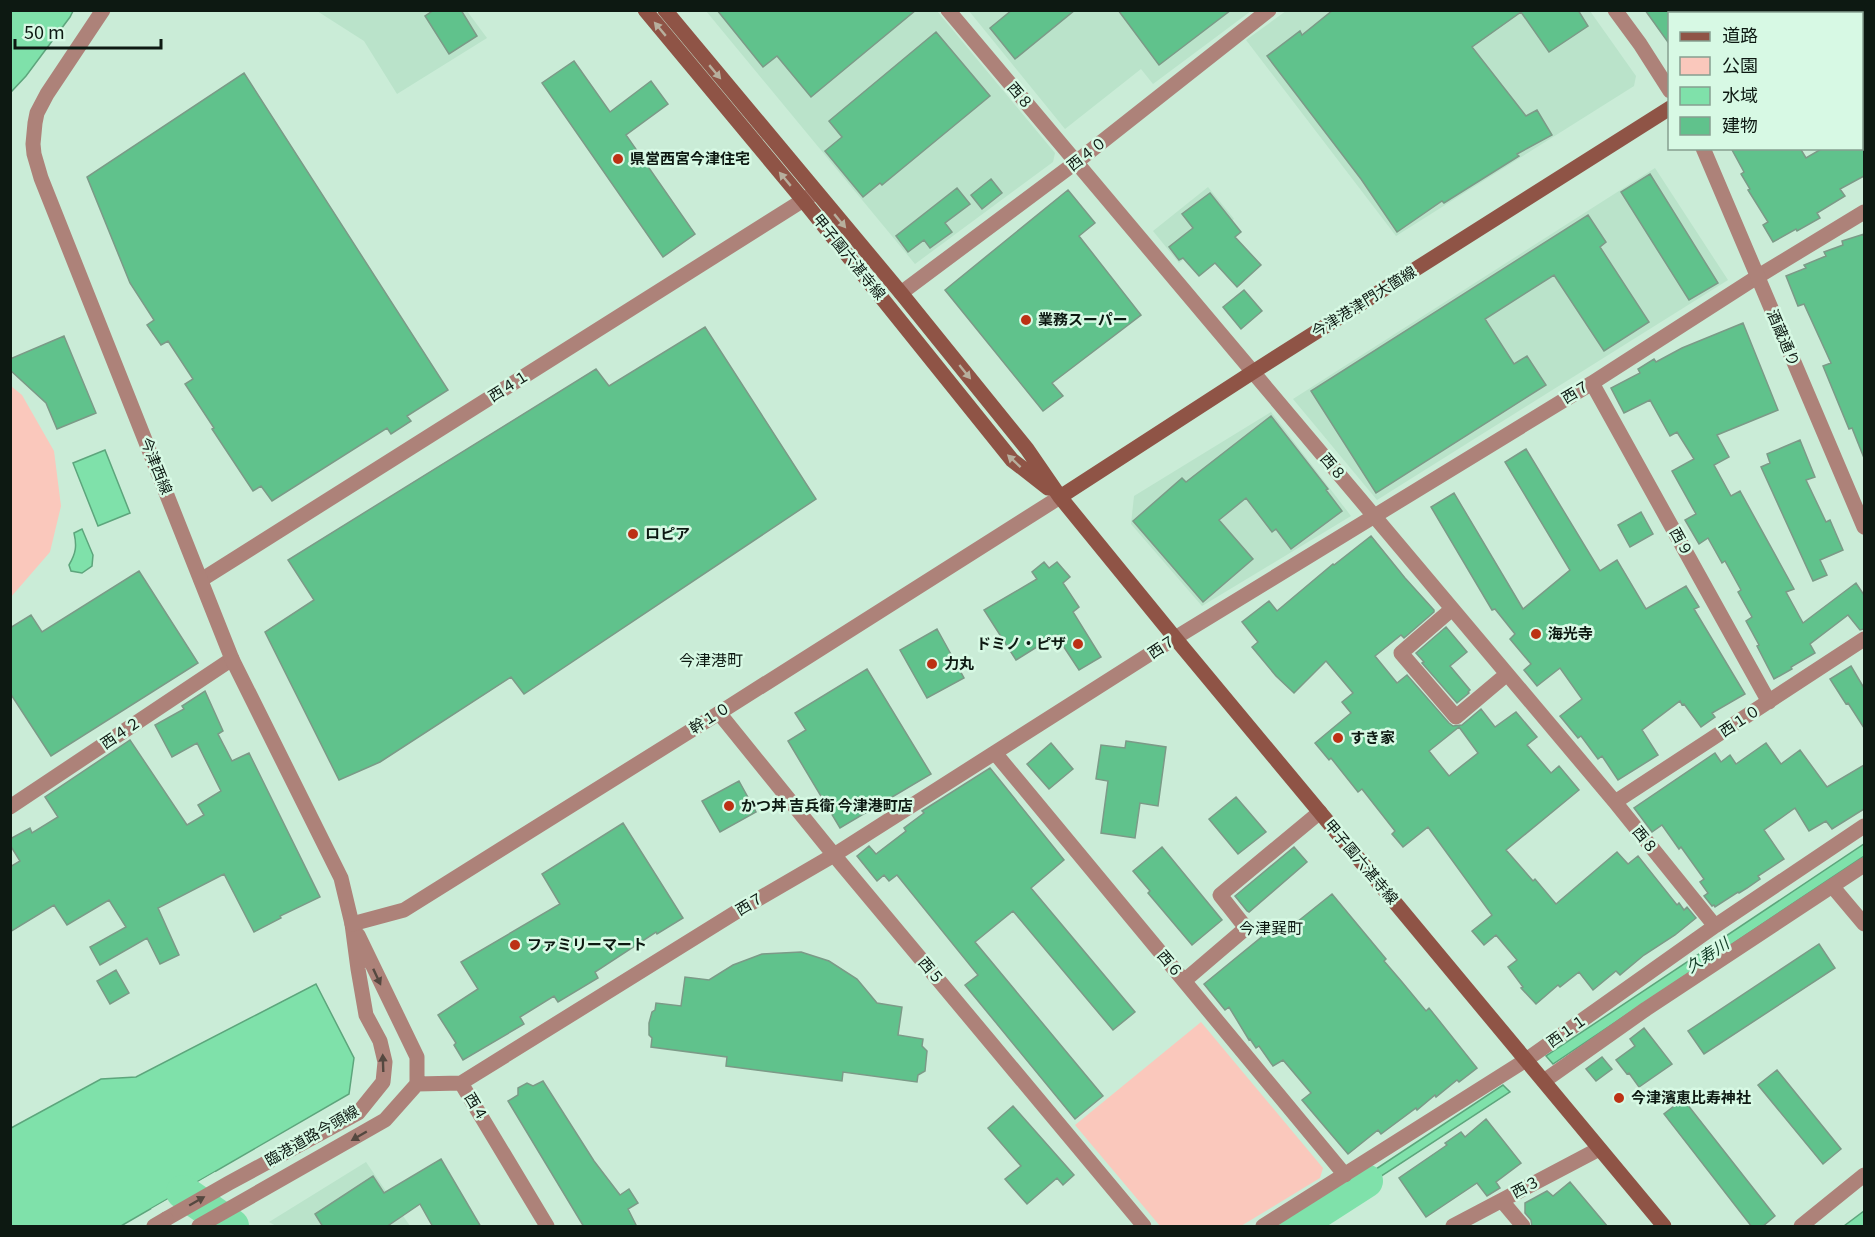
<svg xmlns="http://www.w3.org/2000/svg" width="1875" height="1237" viewBox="0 0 1875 1237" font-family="Georgia,'Noto Sans JP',serif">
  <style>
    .built { fill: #bae3ca }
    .green { fill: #fac8bc }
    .water { fill: #7fe1aa; stroke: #5da57c; stroke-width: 1.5 }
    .pier { fill: #caecd7 }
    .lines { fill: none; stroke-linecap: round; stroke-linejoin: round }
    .river { stroke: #7fe1aa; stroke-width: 34 }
    .building { fill: #60c28c; stroke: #7b9a87; stroke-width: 1.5; fill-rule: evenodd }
    .minor { stroke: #ad8279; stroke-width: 15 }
    .tertiary { stroke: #ad8279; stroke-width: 15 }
    .secondary { stroke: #8f5446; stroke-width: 15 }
    .oneway { fill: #b7af9d }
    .oneway2 { fill: #554840 }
    .poi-dot { fill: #bc3114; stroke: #d7f9e4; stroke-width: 2 }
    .labels { text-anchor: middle; stroke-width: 5; stroke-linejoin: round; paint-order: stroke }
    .street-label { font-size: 15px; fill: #0d1912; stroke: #d7f9e4 }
    .poi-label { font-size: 15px; font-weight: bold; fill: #0d1912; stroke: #d7f9e4; text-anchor: start }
    .neighbourhood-label { font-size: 16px; fill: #0d1912; stroke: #d7f9e4 }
    .water-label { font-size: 16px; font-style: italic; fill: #153f29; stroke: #d7f9e4 }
  </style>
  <rect width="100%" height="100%" fill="#caecd7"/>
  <path class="built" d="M317,11h150l20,27 -90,56 -33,-53z
    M706,11h231l118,142 -2,9 -138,102z
    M969,11h282l-98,73 -12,-15 -76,60z
    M1286,11h304l46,65 -2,10 -238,150 -150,-196z
    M1655,168l73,112 -351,220 -84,-101z
    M1208,187l26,32 -55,44 -26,-32z
    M1271,412l80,104 -149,90 -71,-82 3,-28z
    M366,1162l44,64h-134l-7,-4z"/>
  <path class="green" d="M11,386l11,9 32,56 7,55 -11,46 -39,45z
    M1201,1022l122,146 -3,10 -79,48h-81l-85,-101z"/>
  <path class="water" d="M11,10l62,1 -3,6 -44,59 -15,16z
    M105,450l25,63 -32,13 -25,-63z
    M82,529l11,26 -1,11 -10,7 -11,-2 -2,-6c7,-12 8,-19 5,-32z
    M1864,844v12l-311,208 -7,-8z
    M316,984l38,74 -5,36 -228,132h-110v-98l90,-49 35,-2z
    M1503,1085l7,7 -179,117 -5,-7z
    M1864,1211v15h-20z"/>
  <path class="pier" d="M215,1172l3,2 -34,20 -30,17 -3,-2z"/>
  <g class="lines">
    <path class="river" d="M183,1192l49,34
      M1296,1226l70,-45"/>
  </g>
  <path class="building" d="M434,10h27l16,26 -28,18 -24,-38z
    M717,10h199l-105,87 -34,-41 -14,11z
    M1012,10h63l-60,49 -25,-31z
    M1118,10h113l-72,55z
    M1333,10h245l10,16 -39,26 -28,-40 -49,35 54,69 11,-6 15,25 -35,19 2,2 -75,47 -2,-2 -45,31 -36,-53 -94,-123 33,-25 2,4z
    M1645,10h25v35z
    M936,32l54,64 -108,89 -2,-2 -17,14 -38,-46 17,-14 -13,-16z
    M574,61l36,51 41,-31 17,23 -42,31 69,99 -32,23 -121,-174z
    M244,73l204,317 -41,26 4,5 -20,13 -4,-6 -115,73 -11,-15 -8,5 -41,-62 2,-1 -29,-44 8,-5 -25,-38 -7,4 -14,-20 7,-5 -24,-37 -43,-106z
    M1731,148h69l6,10 17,-10h41v28l-24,13 5,7 -28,17 3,5 -23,13 -1,-2 -23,13 -10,-17 5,-3 -20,-32 2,-1 -9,-15 3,-2z
    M1650,174l68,109 -29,17 -68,-108z
    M991,179l11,14 -20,16 -11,-14z
    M957,188l13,16 -25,19 7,9 -22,16 -6,-8 -16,12 -12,-16z
    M1068,190l27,33 -16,13 62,79 -89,68 11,13 -20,15 -98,-121z
    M1210,193l31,39 -6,5 26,28 -24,22 -22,-24 -16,13 -16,-18 -4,2 -10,-13 24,-19 -11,-14z
    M1588,215l18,27 -6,5 49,75 -45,29 -50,-76 -69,44 29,45 13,-8 19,29 -170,108 -65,-102z
    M1864,234v224l-12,-30 -3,1 -26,-63 8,-3 -27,-59 -6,2 -12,-30 20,-8 -2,-3 22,-9 -2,-4 19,-7 -1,-4z
    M1244,290l18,21 -21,18 -18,-22z
    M1743,323l35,87 -61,25 12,22 -15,8 17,31 9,-5 54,98 -8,3 17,31 53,-40 8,12v34l-4,1 -12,-15 -38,29 5,9 -24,14 1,2 -18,10 -17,-33 2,-1 -13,-24 6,-4 -14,-25 3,-2 -16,-29 -3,2 -14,-25 -9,6 -14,-24 11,-6 -24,-43 22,-12 -17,-27 -7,4 -20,-36 -26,13 -13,-25 29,-15 -2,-4 16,-10 2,3 26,-14z
    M705,327l111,172 -292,195 -13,-17 -131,85 -41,18 -74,-148 49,-32 -26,-40 308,-191 13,17z
    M64,336l32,77 -39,16 -11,-26 -36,-33v-11z
    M1271,416l57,73 -2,1 16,21 -51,38 -15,-20 -4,3 -26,-34 -27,22 34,39 -50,43 -70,-81 49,-43 4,4z
    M1800,440l15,37 -9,3 20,42 4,-2 13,30 -23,10 7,15 -14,6 -52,-114 9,-4 -3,-9z
    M1526,449l74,122 17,-11 29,49 40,-23 13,21 -5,2 51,85 -33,19 3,4 -14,10 -17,-23 -2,1 -2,-4 -38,29 16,25 -40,25 -16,-24 -4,3 -17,-23 -3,2 -18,-22 22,-17 -22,-31 -23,18 -13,-16 7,-6 -21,-25 5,-5 -20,-25 -3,1 -61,-103 23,-14 69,116 47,-39 -65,-108z
    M1641,512l12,22 -23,13 -12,-22z
    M1371,536l34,42 29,32v2l-30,26 -3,-3 -26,21 22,27 10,-8 42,48 4,3 9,-1 19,-16 14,18 21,-15 21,25 -10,8 24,28 8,-7 20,24 -73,60 27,31 2,-2 21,25 61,-52 11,12 10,-8 39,49 2,-2 5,7 3,-3 9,11 -21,17 -31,20 -24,20 -4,-4 -23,19 -14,-18 -19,15 -2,-2 -22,19 -15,-16 2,-1 -15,-20 9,-7 -21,-25 -12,10 -12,-14 20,-16 -64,-88 -25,20 -11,-13 3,-3 -33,-42 -4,3 -27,-34 -2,2 -14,-17 36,-30 -9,-11 11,-9 -27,-32 -32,32 -18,-17 -24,-29 6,-5 -16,-20 27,-21 8,10 56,-47 1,1zM1459,727l19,26 -29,23 -20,-25z
    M1044,562l5,6 8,-6 13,15 -7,6 16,24 -6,5 28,45 -22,13 -23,-35 -40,25 -32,-50 53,-31 -5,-7z
    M139,571l59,92 -147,93 -41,-63v-65l21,-13 11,17z
    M1446,627l21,25 -17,14 20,24 -2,2 1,1 -12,10 -35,-40 2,-1 -8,-9z
    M937,629l27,49 -37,20 -27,-48z
    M1851,666l13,22v40l-16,-25 -2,1 -16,-25z
    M867,669l64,105 -91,54 -52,-87 18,-11 -11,-17z
    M205,691l18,40 -5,3 14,27 17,-8 71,144 -40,19 1,2 -27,14 -30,-58 -66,34 21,47 -19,9 -13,-26 -47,27 -10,-18 36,-20 -17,-27 -42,25 -13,-20 -44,27v-65l10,-6 -10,-16v-6l20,-11 2,5 26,-16 -13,-20 85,-57 57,85 17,-10 -6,-10 23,-14 -24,-48 -25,14 -17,-32 29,-16 -2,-3z
    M1126,741l40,6 -8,59 -18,-3 -5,35 -34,-5 7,-52 -12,-2 5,-34 24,3z
    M1051,743l22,26 -24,20 -22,-25z
    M1766,743l15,21 19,-14 27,37 37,-22v44l-32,20 -6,-8 -17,10 -14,-23 -31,22 20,29 -26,17 2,3 -13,9 -8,5 -1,-1 -23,15 -1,-2 -2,1 -8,-10 4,-3 -8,-11 4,-3 -23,-32 -2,2 -17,-24 -10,7 -18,-24 81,-55 6,9 9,-7 6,9z
    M990,768l74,92 -33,28 104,124 -22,18 -100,-119 -38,31 128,154 -28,23 -110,-134 13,-10 -81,-100 -8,6 -5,-6 -7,6 -20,-25 12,-10 7,8 30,-23 -2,-3 20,-15 -2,-2z
    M739,781l17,31 -36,20 -18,-31z
    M1236,797l30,35 -28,22 -29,-35z
    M623,823l60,95 -26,16 -1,-2 -61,40 3,6 -40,24 -4,-6 -34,21 4,7 -61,36 -9,-15 2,-2 -18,-28 40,-26 -17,-27 99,-58 -18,-30z
    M1162,847l60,73 -30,25 -44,-52 2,-2 -17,-20z
    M1294,847l13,15 -58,50 -2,-1 -12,-15z
    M1332,894l54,65 -2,2 18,21 24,29 3,-3 48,60 -18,14 -2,-2 -21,17 -1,-2 -18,15 -1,-2 -35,26 -3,-4 -30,24 -46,-54 9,-7 -28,-33 -10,6 -14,-20 -3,2 -6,-9 -1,1 -20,-33 -4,3 -21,-26 71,-58 7,8z
    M1819,944l16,24 -131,86 -16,-23z
    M801,952l28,9 28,18 20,24 25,4 -4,28 25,4 -1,7 5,5 -2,20 -7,4 -1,7 -74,-10 -1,9 -116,-15 1,-9 -76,-10 1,-9 -3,-3v-12l3,-11 3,-2 1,-7 25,3 4,-29 24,3 24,-15 29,-11z
    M116,970l13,23 -19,11 -13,-23z
    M1644,1028l28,36 -33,23 -10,-14 -2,1 -11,-14 19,-14 -5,-7z
    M1602,1057l10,12 -16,12 -10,-12z
    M1777,1070l64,79 -18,15 -65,-79z
    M543,1081l51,80 26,34 9,-6 9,14 -10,6 9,18h-53l-76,-126 10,-6v-7l9,-5 6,3z
    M1683,1099l92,117 -13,11h-10l-88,-113z
    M1013,1106l61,69 -11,10 -6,-7 -30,26 -22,-25 16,-13 -33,-38z
    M1486,1119l35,44 -25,19 4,6 -13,8 -10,-13 -51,34 -27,-39 48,-33 -2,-2 16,-11 4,5z
    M441,1159l40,68h-48l-13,-23 -34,23h-63l-8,-13 58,-38 11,17z
    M1570,1182l38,45h-76l-1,-7 -6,-7v-10l22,-12 6,5z"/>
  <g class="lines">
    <path class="minor" d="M948,10l667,792 100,124
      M1845,10l2,4
      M1862,34l2,5
      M901,293l174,-130 194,-153
      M1592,383l177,319
      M201,580l612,-386
      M1452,609l-51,44 55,64 51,-43
      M719,713l115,142 310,371
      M995,753l350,422
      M1615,802l249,-163
      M10,807l222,-148
      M1832,886l32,38
      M358,935l59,122v27
      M1184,981l62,-53 -26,-33 100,-83
      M1544,1081l102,-72 218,-144
      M461,1083l280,-174 93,-54 341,-217 417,-255 165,-106 107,-65
      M417,1084l44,-1 86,143
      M1502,1201l21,25
      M166,1219l63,-36 129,-70 25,-31 2,-20 -5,-21 -14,-26 -8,-46 -6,-45
      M199,1226l186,-106 32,-36
      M1263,1226l263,-166 189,-134 149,-100
      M1453,1226l146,-77
      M1801,1226l63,-51"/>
    <path class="tertiary" d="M103,10l-56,84 -10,19 -2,10 -2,21 1,10 7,24 191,481 109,219 11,46 52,-14 315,-197 341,-216
      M1615,10l25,34 30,47
      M1703,148l161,379
      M154,1226l12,-7"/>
    <path class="secondary" d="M645,10l158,190 209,260 36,28
      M665,10l236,283 126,156 33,48 115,141 489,588
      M1824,14l5,-4
      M1060,497l193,-125 417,-264"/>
  </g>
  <defs><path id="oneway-solid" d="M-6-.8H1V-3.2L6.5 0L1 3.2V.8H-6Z" transform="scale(1.5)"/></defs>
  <g class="oneway">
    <use href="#oneway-solid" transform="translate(660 29) rotate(-130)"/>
    <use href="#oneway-solid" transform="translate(715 72) rotate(50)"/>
    <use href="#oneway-solid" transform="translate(785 179) rotate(-130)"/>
    <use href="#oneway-solid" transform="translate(840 221) rotate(50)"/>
    <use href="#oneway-solid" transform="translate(965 372) rotate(51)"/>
    <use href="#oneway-solid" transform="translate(1014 461) rotate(-137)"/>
  </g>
  <g class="oneway2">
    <use href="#oneway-solid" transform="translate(377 977) rotate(65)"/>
    <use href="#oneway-solid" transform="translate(383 1063) rotate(-92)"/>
    <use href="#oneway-solid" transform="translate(359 1136) rotate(150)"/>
    <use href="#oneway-solid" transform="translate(197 1201) rotate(-30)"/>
  </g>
  <g class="poi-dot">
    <circle cx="618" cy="159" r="6"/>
    <circle cx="1026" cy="320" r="6"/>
    <circle cx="633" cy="534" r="6"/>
    <circle cx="1536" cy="634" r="6"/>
    <circle cx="1078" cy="644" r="6"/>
    <circle cx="932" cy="664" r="6"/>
    <circle cx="1338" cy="738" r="6"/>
    <circle cx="729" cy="806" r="6"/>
    <circle cx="515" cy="945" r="6"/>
    <circle cx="1619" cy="1098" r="6"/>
  </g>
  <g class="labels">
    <g class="street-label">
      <text transform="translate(1020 96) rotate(50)" y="5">西８</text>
      <text transform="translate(1087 154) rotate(-38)" y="5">西４０</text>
      <text transform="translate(849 257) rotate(51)" y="5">甲子園六湛寺線</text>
      <text transform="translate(1364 302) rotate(-32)" y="5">今津港津門大箇線</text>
      <text transform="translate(1783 338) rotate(67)" y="5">酒蔵通り</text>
      <text transform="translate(509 386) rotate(-32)" y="5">西４１</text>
      <text transform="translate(1576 392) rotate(-31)" y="5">西７</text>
      <text transform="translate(156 466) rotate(68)" y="5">今津西線</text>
      <text transform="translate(1333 467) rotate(50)" y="5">西８</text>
      <text transform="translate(1681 542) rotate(61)" y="5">西９</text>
      <text transform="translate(1162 647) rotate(-33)" y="5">西７</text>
      <text transform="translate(710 718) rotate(-32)" y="5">幹１０</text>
      <text transform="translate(1740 721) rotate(-33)" y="5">西１０</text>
      <text transform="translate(121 733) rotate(-34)" y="5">西４２</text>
      <text transform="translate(1645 840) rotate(51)" y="5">西８</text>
      <text transform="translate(1361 862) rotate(50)" y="5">甲子園六湛寺線</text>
      <text transform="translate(750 904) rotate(-31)" y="5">西７</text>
      <text transform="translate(1170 964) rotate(50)" y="5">西６</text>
      <text transform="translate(931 971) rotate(50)" y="5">西５</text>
      <text transform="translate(1567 1031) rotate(-35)" y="5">西１１</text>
      <text transform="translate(476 1107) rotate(59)" y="5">西４</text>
      <text transform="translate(312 1136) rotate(-30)" y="5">臨港道路今頭線</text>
      <text transform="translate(1526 1187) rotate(-28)" y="5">西３</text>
    </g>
    <g class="poi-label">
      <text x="630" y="164">県営西宮今津住宅</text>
      <text x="1038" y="325">業務スーパー</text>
      <text x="645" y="539">ロピア</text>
      <text x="1548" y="639">海光寺</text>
      <text x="1066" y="649" text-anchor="end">ドミノ・ピザ</text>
      <text x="944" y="669">力丸</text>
      <text x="1350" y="743">すき家</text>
      <text x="741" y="811">かつ丼 吉兵衛 今津港町店</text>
      <text x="527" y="950">ファミリーマート</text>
      <text x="1631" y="1103">今津濱恵比寿神社</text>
    </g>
    <g class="neighbourhood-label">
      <text x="711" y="666">今津港町</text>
      <text x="1271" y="934">今津巽町</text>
    </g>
    <g class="water-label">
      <text transform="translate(1707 955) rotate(-34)" y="6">久寿川</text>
    </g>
  </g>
  <rect width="1875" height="1237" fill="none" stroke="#0d1912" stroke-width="24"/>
  <rect x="1668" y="12" width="195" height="138" fill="#d7f9e4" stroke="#869f90" stroke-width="1.5"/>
  <rect x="1680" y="32" width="30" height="9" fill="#8f5446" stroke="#869f90" stroke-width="1.5"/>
  <text x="1722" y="42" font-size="18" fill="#0d1912">道路</text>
  <rect x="1680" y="57" width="30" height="18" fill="#fac8bc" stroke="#869f90" stroke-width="1.5"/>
  <text x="1722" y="72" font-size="18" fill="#0d1912">公園</text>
  <rect x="1680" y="87" width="30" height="18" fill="#7fe1aa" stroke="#869f90" stroke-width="1.5"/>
  <text x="1722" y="102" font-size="18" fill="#0d1912">水域</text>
  <rect x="1680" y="117" width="30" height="18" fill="#60c28c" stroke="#869f90" stroke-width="1.5"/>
  <text x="1722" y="132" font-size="18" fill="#0d1912">建物</text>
  <path d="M15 39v9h146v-9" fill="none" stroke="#0d1912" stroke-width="3"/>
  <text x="24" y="39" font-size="18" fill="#0d1912" stroke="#d7f9e4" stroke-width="4.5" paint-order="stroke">50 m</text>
</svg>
